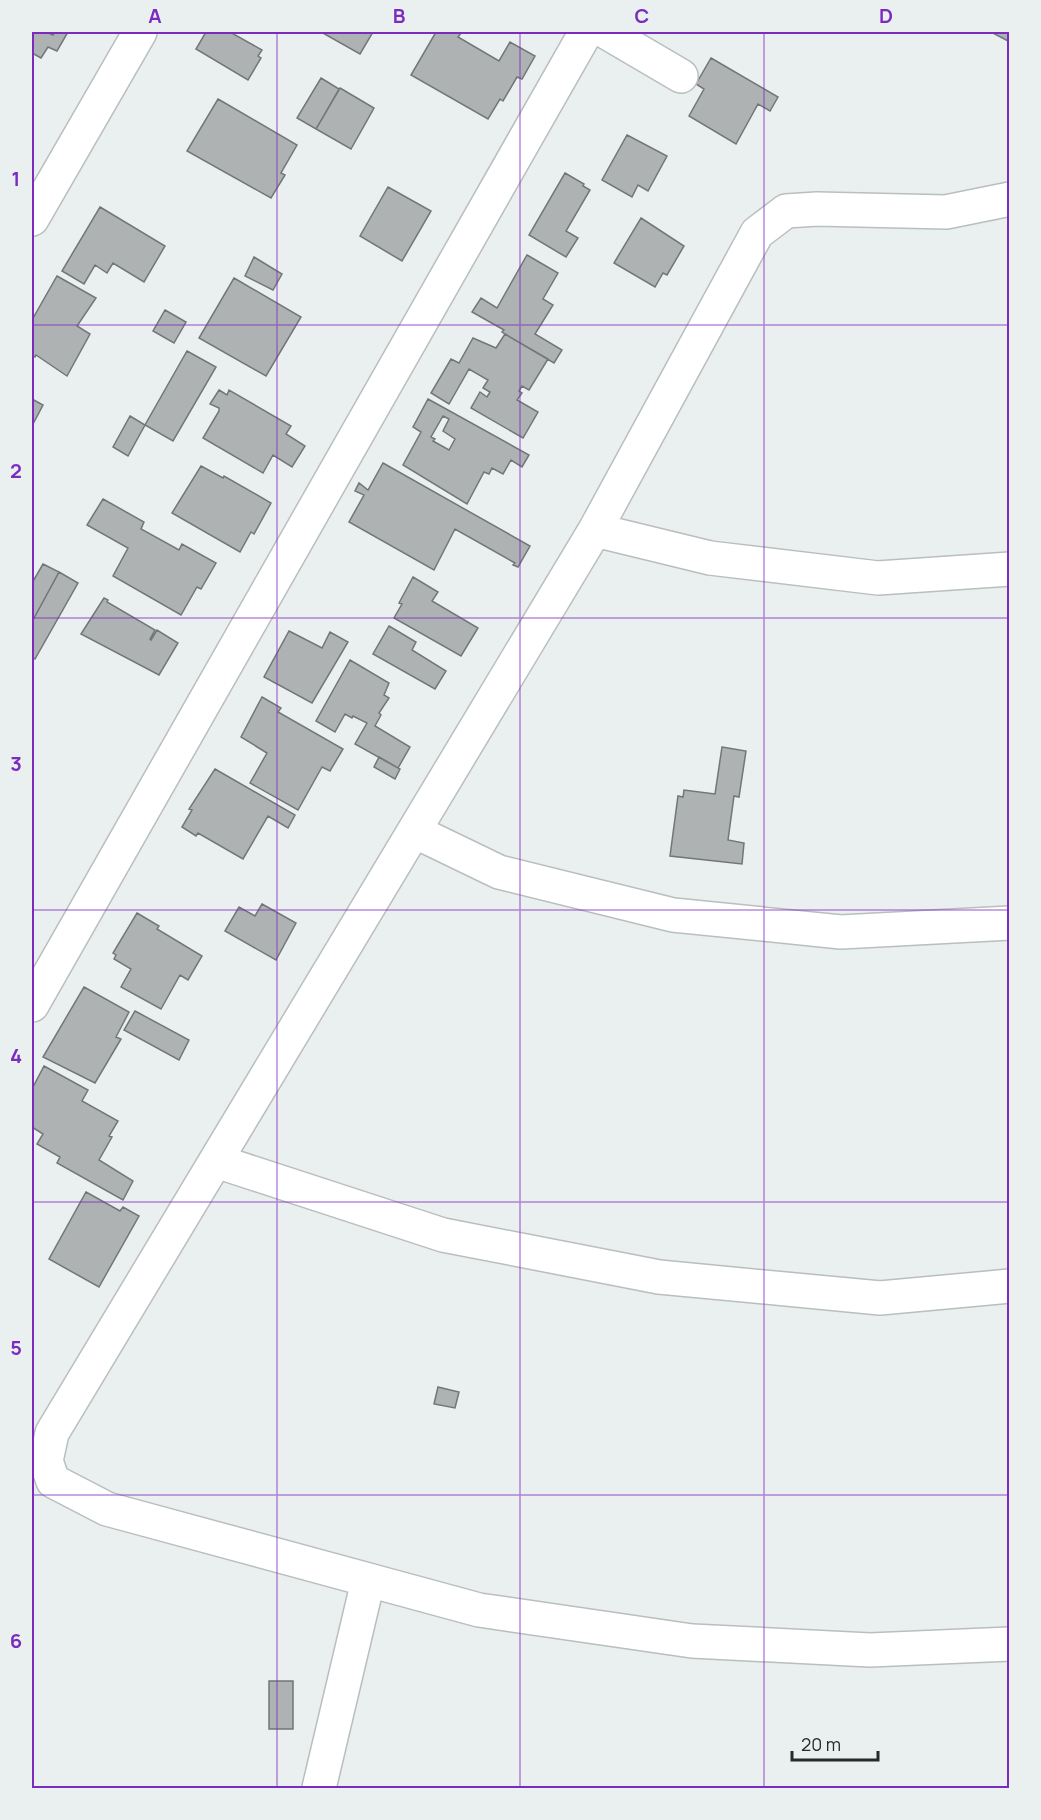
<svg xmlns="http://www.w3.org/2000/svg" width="1041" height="1820" viewBox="0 0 1041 1820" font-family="Manrope,sans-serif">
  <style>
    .building { fill: #aeb2b3; stroke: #727676; stroke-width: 1.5; fill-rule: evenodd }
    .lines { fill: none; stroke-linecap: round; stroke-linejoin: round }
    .minor-casing { stroke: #b9bebe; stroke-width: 36 }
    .minor { stroke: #fff; stroke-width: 33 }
    .grid { fill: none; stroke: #7b2cbf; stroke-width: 1.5; stroke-opacity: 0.55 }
    .neatline { fill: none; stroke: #7b2cbf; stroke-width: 2 }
    .grid-label { font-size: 20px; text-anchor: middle; font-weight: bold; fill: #7b2cbf }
  </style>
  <rect width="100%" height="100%" fill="#eaefef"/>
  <path class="building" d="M32,32h14l7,3 2,-3h13l-11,19 -9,-4 -7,11 -9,-5z
    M206,32h24l32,18 -4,6 3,2 -13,22 -52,-31z
    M321,32h52l-13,22z
    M436,32h26l-4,5 41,24 11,-19 25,14 -13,23 -5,-2 -14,24 -3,-2 -12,20 -77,-44z
    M991,32h19v10z
    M711,58l67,39 -8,14 -12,-7 -22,40 -47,-28 15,-27 -8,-5z
    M321,78l18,11 -23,40 -19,-11z
    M340,88l34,20 -23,41 -35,-20z
    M218,99l79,46 -16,28 4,2 -14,23 -84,-47z
    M627,135l40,21 -19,35 -10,-6 -6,12 -30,-17z
    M565,173l19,11 -1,2 7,4 -24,41 12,7 -12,19 -37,-22z
    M388,187l43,24 -29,50 -42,-25z
    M100,207l65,39 -21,36 -31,-19 -6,10 -12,-8 -11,19 -22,-13z
    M641,218l43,28 -17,29 -4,-2 -8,14 -41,-24z
    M527,255l31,18 -15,26 10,6 -18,29 27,16 -8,13 -49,-29 -3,-2 2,-2 -32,-18 9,-14 16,10z
    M254,257l28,17 -9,16 -28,-14z
    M57,276l39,22 -19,28 13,8 -23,42 -31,-21 -1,2 -3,-2v-35z
    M234,278l67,39 -35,59 -67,-38z
    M165,310l21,12 -12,21 -21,-12z
    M505,334l43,25 -19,31 -7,-4 -3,5 3,2 -5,7 21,12 -15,26 -52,-30 9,-16 7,5 3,-5 -7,-4 5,-8 -19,-11 -20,35 -18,-11 20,-34 8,4 14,-25 23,10z
    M187,351l29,16 -43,74 -28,-16z
    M219,390l8,5 2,-5 62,36 -5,8 19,12 -13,21 -19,-12 -10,18 -60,-35 16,-27v-3l-9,-4z
    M32,399l11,6 -11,21z
    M428,399l101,56 -7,12 -11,-7 -8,14 -11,-6 -3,6 -5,-2 -17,32 -64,-39 18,-33 -8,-5zM443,416l6,3 -6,12 12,8 -6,11 -16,-9 2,-2 -4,-2z
    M130,416l15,9 -17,31 -15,-9z
    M383,463l147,83 -12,21 -5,-2 2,-2 -60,-34 -21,41 -85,-48 15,-27 -9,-4 4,-8 9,7z
    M201,466l22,12 1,-2 47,27 -17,31 -3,-2 -11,20 -68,-39z
    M103,499l41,23 -3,7 38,21 3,-6 34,19 -15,26 -4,-2 -16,28 -68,-39 15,-28 -41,-23z
    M43,564l16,8 -27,50v-39z
    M59,572l19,11 -43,76 -3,-2v-35z
    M413,577l25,15 -6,9 46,27 -17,28 -67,-38 8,-14 -3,-1z
    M104,598l4,2 -1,2 48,28 -5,9 1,1 6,-10 21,13 -19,32 -78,-41z
    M389,626l27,16 -4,8 34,21 -11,18 -62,-35z
    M289,631l33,17 8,-16 18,10 -36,61 -48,-26z
    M350,660l39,23 -5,12 5,3 -10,15 2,2 -6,11 35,21 -12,21 -43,-24 12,-21 -14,-7 -1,2 -7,-4 -10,18 -19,-11z
    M262,697l19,11 -3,4 65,37 -13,22 -8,-4 -24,43 -48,-27 17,-30 -26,-16z
    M722,747l24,4 -7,46 -5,-1 -6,44 16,3 -2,21 -72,-8 8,-60 5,1 1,-7 31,4z
    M379,757l21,12 -5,10 -21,-12z
    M215,769l80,46 -7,13 -20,-12 -25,43 -45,-26 -2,3 -14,-9 10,-17 -3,-1z
    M262,904l34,19 -20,37 -51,-29 14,-24 16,9z
    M137,913l22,13 -2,3 45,27 -14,24 -8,-5 -19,34 -40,-22 10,-18 -17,-10 2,-4 -3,-2z
    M84,987l45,25 -13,25 5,2 -26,44 -52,-26z
    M135,1011l54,29 -10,20 -55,-30z
    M44,1066l44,24 -6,11 36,20 -9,15 3,1 -13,23 34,21 -10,19 -66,-37 3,-6 -23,-13 6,-10 -11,-7v-38z
    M86,1192l34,19 3,-4 16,9 -40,71 -50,-28z
    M438,1387l21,5 -4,16 -21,-4z
    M269,1681h24v48h-24z"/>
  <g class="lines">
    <defs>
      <path id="minor" d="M606,32l75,44
        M1010,199l-64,13 -129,-3 -31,2 -29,22 -162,297 -543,903 -6,28 7,20 54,28 372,101 213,31 178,9 140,-6
        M32,219l108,-187
        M595,530l115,28 168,20 132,-9
        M414,831l85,41 174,43 168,17 169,-9
        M32,1005l554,-973
        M216,1161l227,74 216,42 221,21 130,-12
        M319,1788l49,-207"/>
    </defs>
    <use href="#minor" class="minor-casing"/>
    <use href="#minor" class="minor"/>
  </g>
  <path class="grid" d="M277,32v1756M520,32v1756M764,32v1756M32,325h978M32,618h978M32,910h978M32,1202h978M32,1495h978"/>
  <rect width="1041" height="1820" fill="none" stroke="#eaefef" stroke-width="66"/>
  <path d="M792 1751v9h86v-9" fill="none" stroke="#282a2a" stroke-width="3"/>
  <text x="801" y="1751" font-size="18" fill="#282a2a" stroke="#eaefef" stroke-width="4.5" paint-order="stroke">20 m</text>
  <rect x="33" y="33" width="975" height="1754" class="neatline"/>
  <g class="grid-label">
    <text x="155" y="23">A</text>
    <text x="399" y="23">B</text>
    <text x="642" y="23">C</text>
    <text x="886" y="23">D</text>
    <text x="16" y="186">1</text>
    <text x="16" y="478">2</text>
    <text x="16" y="771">3</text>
    <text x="16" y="1063">4</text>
    <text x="16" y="1355">5</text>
    <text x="16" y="1648">6</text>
  </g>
</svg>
